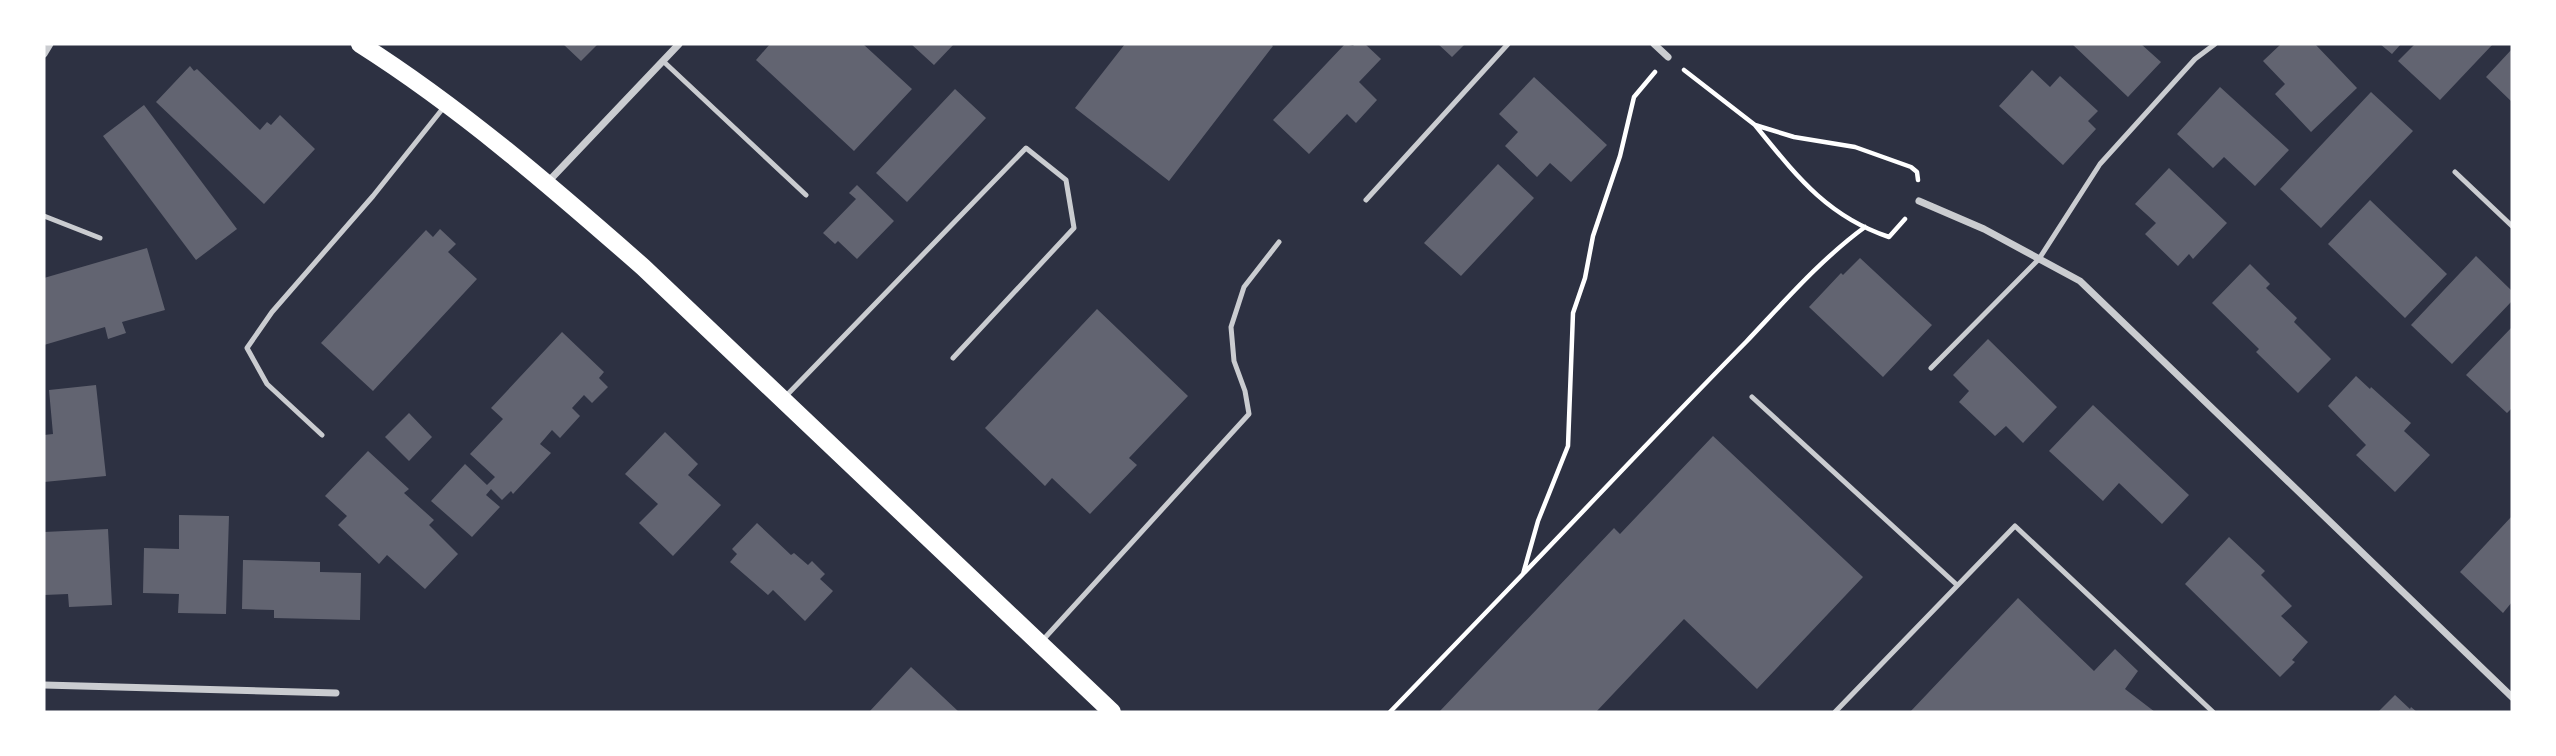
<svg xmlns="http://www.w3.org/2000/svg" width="2556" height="756" viewBox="0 0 2556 756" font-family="'Titillium Web',sans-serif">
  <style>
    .building { fill: #626471 }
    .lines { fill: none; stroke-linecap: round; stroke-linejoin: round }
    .path { stroke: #fff; stroke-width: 4.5 }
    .service { stroke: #caccd0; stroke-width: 5 }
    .minor { stroke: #caccd0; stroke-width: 7 }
    .primary { stroke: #fff; stroke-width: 18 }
  </style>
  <rect width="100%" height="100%" fill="#2d3142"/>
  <path class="building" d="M563,44h35l-17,17z
    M770,44h93l49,45 -58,62 -98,-91z
    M911,44h43l-20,21z
    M1125,44h146l2,2 -104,135 -94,-73z
    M1345,44l8,2 2,-2h10l16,15 -22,23 18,18 -21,23 -9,-9 -38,40 -36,-34z
    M1438,44h27l-13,13z
    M2072,44h69l20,18 -33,35z
    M2281,44h34l42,44 -46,44 -36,-38 10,-10 -22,-23z
    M2380,44h21l-9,10z
    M2415,44h78l-53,56 -42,-39z
    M2512,49v53l-26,-25z
    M190,66l4,5 3,-2 63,61 7,-8 4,3 9,-10 35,34 -51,55 -108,-102z
    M2032,70l18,17 10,-11 38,35 -10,10 8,8 -33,36 -64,-59z
    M1534,77l73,68 -36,37 -21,-19 -13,14 -32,-31 13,-14 -19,-18z
    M2220,87l69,63 -34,36 -31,-29 -11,11 -36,-34z
    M955,89l31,29 -79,84 -31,-29z
    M2371,92l42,39 -92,97 -41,-39z
    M144,105l93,124 -41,31 -93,-124z
    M1498,164l36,34 -73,78 -37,-33z
    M2169,168l58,55 -34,36 -4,-5 -11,12 -33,-32 11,-11 -21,-19z
    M857,185l37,36 -37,38 -19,-18 -3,3 -12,-11 33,-34 -7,-6z
    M2370,200l77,74 -42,44 -77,-74z
    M440,229l16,15 -8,8 29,27 -104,112 -52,-48 105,-113 7,7z
    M147,248l18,62 -43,12 4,11 -18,6 -3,-12 -61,18v-67z
    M2476,256l36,35v10l-60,63 -41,-39z
    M1860,258l72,67 -49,52 -74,-70 32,-34 2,2z
    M2250,264l20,20 -4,4 31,30 -3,4 37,37 -33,34 -42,-41 3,-3 -47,-46z
    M1097,309l91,87 -59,62 8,7 -47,49 -38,-36 -7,8 -60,-58z
    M2512,327v81l-5,5 -41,-38z
    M562,332l42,40 -5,6 9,9 -16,16 -8,-8 -12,13 8,8 -20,22 -8,-8 -12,14 11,9 -38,41 -2,-3 -9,9 -11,-11 -5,6 14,12 -28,30 -41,-36 34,-37 22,21 8,-8 -25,-23 33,-35 -12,-11z
    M1988,339l69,68 -34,36 -17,-17 -11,10 -36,-34 10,-11 -16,-16z
    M2356,376l14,13 1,-2 40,36 -7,8 26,24 -35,37 -39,-37 10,-10 -38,-39z
    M96,385l10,91 -62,6v-47l9,-1 -4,-44z
    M2093,405l96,90 -27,29 -43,-41 -16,18 -54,-50z
    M409,413l23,24 -23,24 -24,-24z
    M665,432l33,32 -10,11 33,30 -48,51 -34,-33 19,-19 -33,-30z
    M1713,436l150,141 -106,112 -73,-70 -88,93h-157l175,-184 6,6z
    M368,451l41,38 -5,4 30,27 -5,5 29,29 -33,35 -38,-34 -8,9 -41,-39 9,-9 -22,-20z
    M179,515l50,1 -3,98 -48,-1 1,-19 -36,-1 1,-45 35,1z
    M2512,516v86l-9,11 -43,-41z
    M757,523l34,32 3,-2 14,12 4,-4 13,13 -5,5 13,12 -28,30 -32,-31 -5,5 -38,-33 7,-8 -5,-5z
    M108,529l4,76 -43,2 -1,-13 -24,1v-63z
    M2229,537l36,34 -4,4 31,31 -11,10 27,26 -16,18 3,2 -15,15 -95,-93z
    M243,560l77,2v10l41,1 -1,47 -86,-2v-8l-32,-1z
    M2018,598l76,73 21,-22 23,22 -13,18 30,23h-245z
    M911,667l48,45h-90z
    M2395,695l15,14 1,-2 6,5h-39z"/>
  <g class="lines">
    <path class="path" d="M1684,70l71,55 39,12 61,10 56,20 6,5 1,8
      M1755,125c40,49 71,91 134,112l16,-18
      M1524,573c74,-77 147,-155 222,-231 38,-40 75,-83 119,-115
      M1390,712l133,-138 15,-53 30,-75 5,-133 12,-35 8,-42 27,-80 14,-59 21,-25"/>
    <path class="service" d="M663,61l143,134
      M2455,172l57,54
      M1366,200l142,-156
      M44,216l56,22
      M1931,368l108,-109 61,-95 95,-105 20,-15
      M785,397l241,-249 40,32 8,48 -121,130
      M1752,397l205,188
      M322,435l-55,-51 -20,-36 25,-36 101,-116 71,-89
      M1042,641l207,-227 -4,-23 -11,-30 -3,-34 13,-40 35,-45
      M1835,712l180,-186 198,186"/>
    <path class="minor" d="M1654,44l14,13
      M44,54l6,-10
      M546,184l133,-140
      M1919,201l65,28 96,52 432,416
      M44,685l292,8"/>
    <path class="primary" d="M360,44c101,64 193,144 283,223l469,445"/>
  </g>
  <rect width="2556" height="756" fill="none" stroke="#ffffff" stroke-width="91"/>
</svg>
